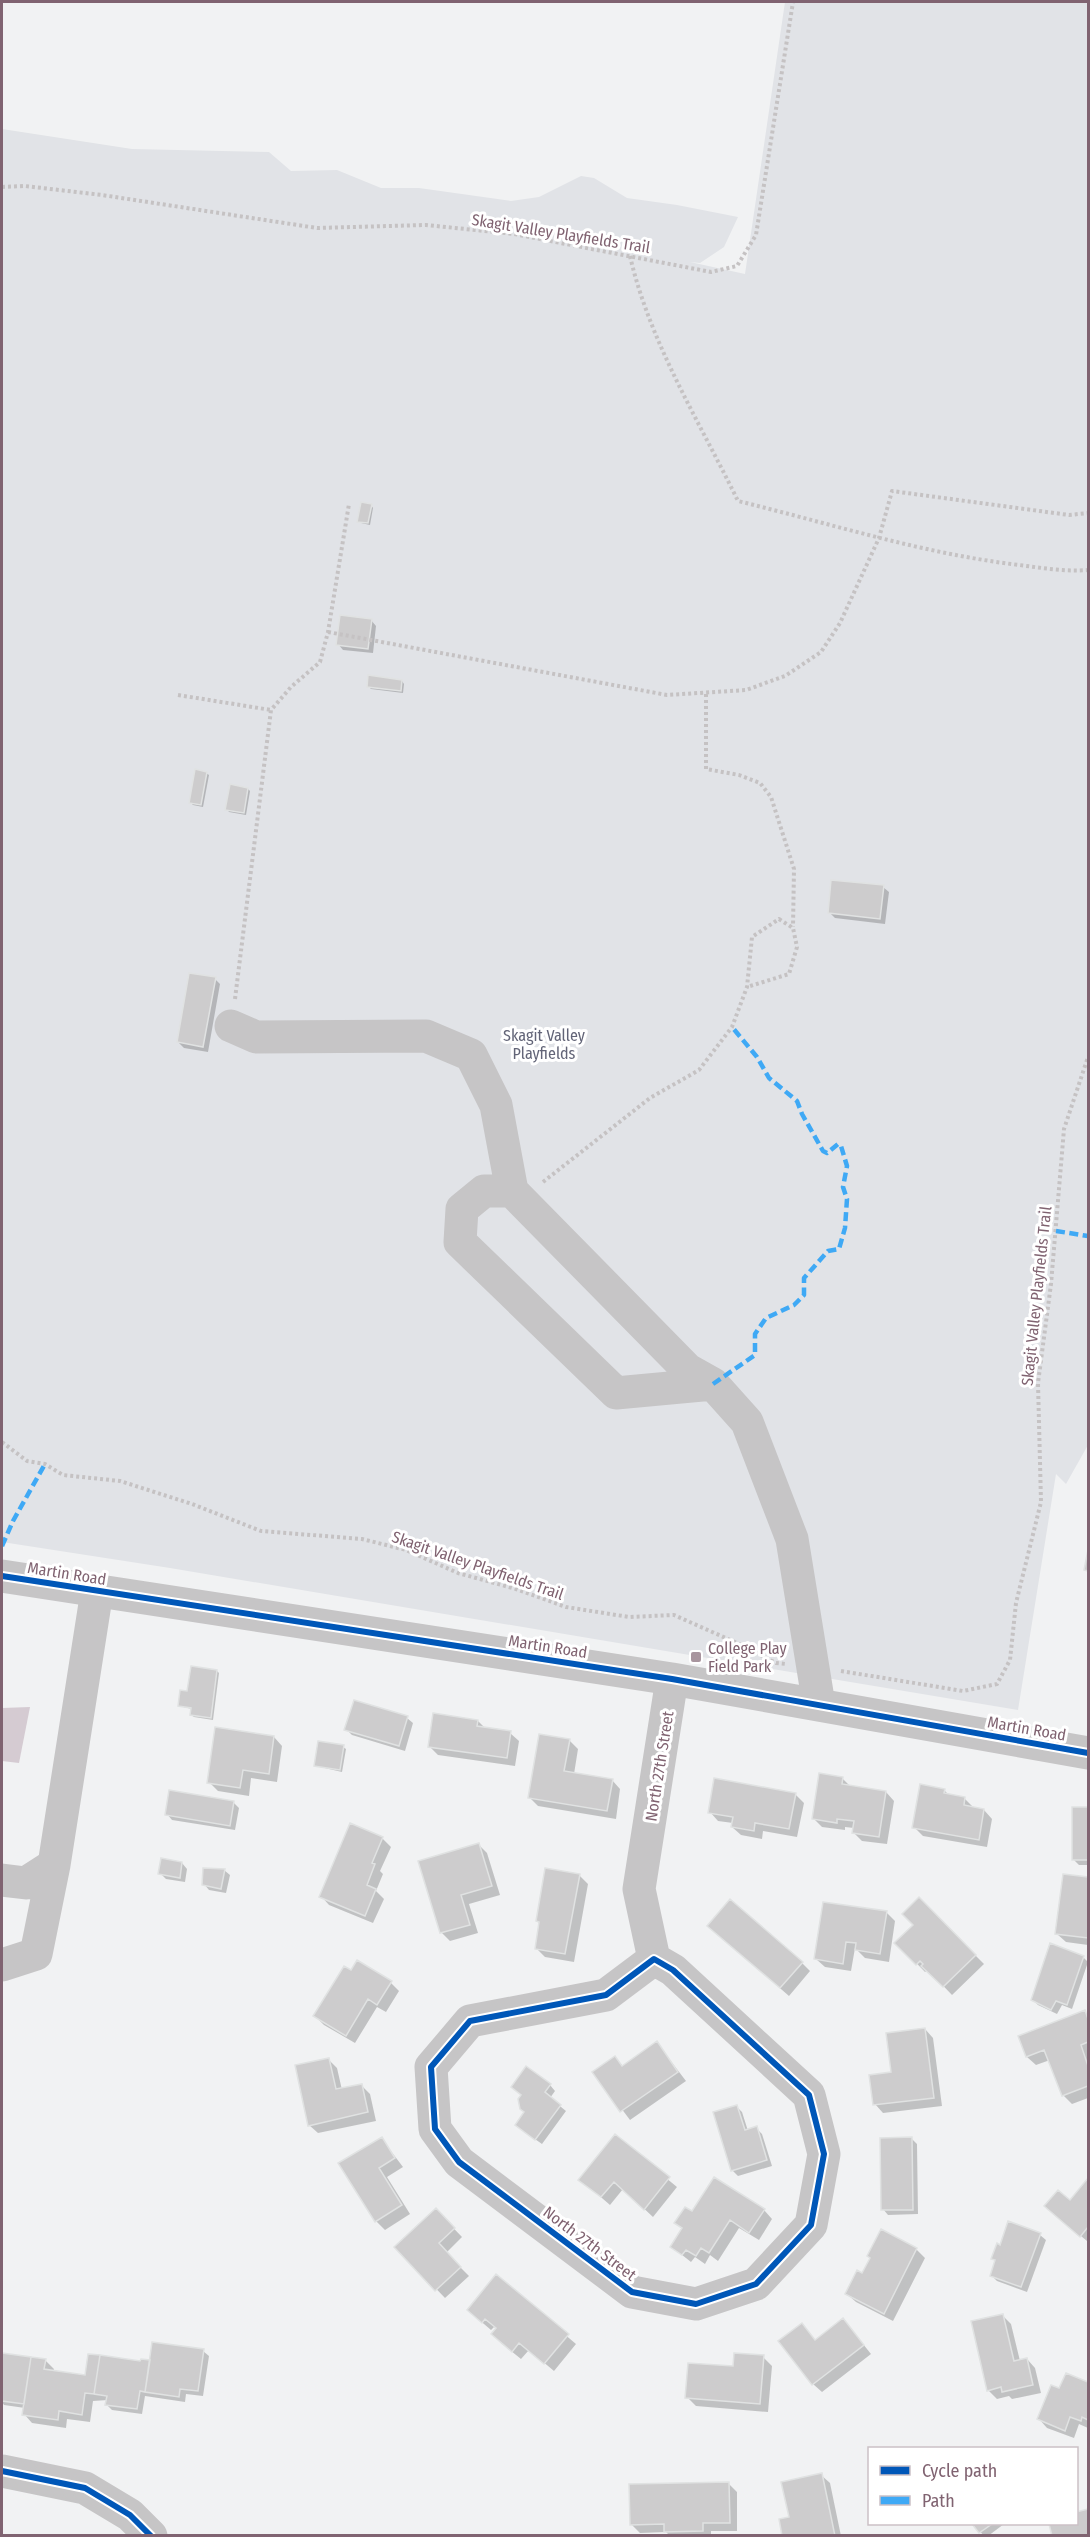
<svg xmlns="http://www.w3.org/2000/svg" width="1090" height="2537" viewBox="0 0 1090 2537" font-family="'Fira Sans Condensed',sans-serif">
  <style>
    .green { fill: #e1e3e7 }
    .water { fill: #d5cbd2 }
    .shadow { fill: #0003 }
    .building { fill: #cdcccd; stroke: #e0e2e2; stroke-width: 1.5 }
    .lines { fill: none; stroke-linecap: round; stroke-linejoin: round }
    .path { stroke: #c5c2c3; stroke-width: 4; stroke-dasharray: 3 3; stroke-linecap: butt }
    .minor { stroke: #c6c5c6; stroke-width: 33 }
    .quiet { stroke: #3fa9f5; stroke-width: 4.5; stroke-dasharray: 9 4.5; stroke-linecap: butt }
    .cycleway-casing { stroke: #fff; stroke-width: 10 }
    .cycleway { stroke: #0057b8; stroke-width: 6 }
    .poi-dot { fill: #a8959e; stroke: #fff; stroke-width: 2 }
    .labels { text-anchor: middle; stroke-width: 6; stroke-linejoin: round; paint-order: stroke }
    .street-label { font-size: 16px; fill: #806371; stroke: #fff }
    .park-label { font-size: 16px; fill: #626477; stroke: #fff }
    .poi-label { font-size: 16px; fill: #806371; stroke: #fff; text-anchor: start }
  </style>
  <rect width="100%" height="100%" fill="#f1f2f3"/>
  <path class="green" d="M785,2h303v1443l-22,39 -10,-10 -38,236 -848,-142 -168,-26v-1413l130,20 137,3 22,19 46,-1 44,18h38l92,13 28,-4 42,-21 13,2 33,20 50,7 61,12 -14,30 -24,16 -10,-1 55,12z"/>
  <path class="water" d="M30,1707l-11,56 -17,-2v-53z"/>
  <path class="shadow" d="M371,505l2,3 -3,17 -9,-2 -2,-2z
    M371,620l5,6 -3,27 -30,-3 -5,-6z
    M402,681l2,3 -1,9 -32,-4 -3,-3z
    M206,773l3,2 -6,32 -10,-2 -3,-3z
    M248,789l2,2 -4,24 -17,-3 -2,-3z
    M883,887l6,5 -4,32 -50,-6 -6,-6z
    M215,979l5,5 -12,68 -24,-4 -6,-6z
    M217,1671l2,2 -6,47 -19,-3 -3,-2 1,-6 -13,-3 10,-13z
    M407,1718l6,5 -8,28 -53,-16 -6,-6z
    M478,1721l8,8 24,4 9,8 -4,25 -77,-11 -9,-9z
    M274,1737l8,9 -5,36 -26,-4 -2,18 -31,-5 -9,-9z
    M569,1740l9,9 -4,25 38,6 8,9 -4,30 -78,-13 -8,-8z
    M343,1747l3,2 -4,23 -26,-6z
    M842,1778l9,9 35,5 8,9 -7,43 -25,-3 -9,-9 1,-4 -9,-1v3l-23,-3 -8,-8z
    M944,1790l6,6 15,3 8,8 11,3 8,9 -5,28 -64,-11 -9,-9z
    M795,1794l9,9 -7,34 -34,-6 -1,8 -21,-4 -9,-8 1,-4 -15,-2 -8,-9z
    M233,1802l6,6 -4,22 -63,-10 -5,-6z
    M1074,1808h14v57h-9l-5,-5z
    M382,1838l9,9 -11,24 3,3 -7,17 8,8 -11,24 -44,-18 -8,-9z
    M479,1845l8,8 13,42 -31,9 9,29 -28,8 -9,-9z
    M182,1863l5,6 -2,13 -19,-3 -6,-6z
    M224,1870l6,5 -4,18 -17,-3 -5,-6z
    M579,1875l9,9 -14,78 -29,-5 -9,-9 4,-24 -3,-3z
    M1064,1875l24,3v67l-22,-3 -9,-8z
    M919,1899l65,65 -32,31 -24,-25 -3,2 -28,-29 19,-18z
    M887,1913l8,8 -6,41 -24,-4 -10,-10 -4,23 -26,-4 -9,-8z
    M718,1934l84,29 8,8 -21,25z
    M1083,1957l5,5 -16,47 -10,-4 -5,9 -19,-9 -5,-5z
    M391,1983l8,8 -13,21 -9,-5 -22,36 -31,-18 -9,-9z
    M1085,2012l3,4v82l-16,6 -9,-9 -13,-35 -14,5 -9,-8 -7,-21z
    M925,2029l8,9 9,68 -59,7 -8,-9 18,-31z
    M657,2043l29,38 -56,39 -36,-48 21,-14 9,9z
    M328,2059l9,9 5,22 19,-5 9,9 6,27 -58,12 -9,-8z
    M550,2085l5,6 -5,7 16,13 -24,33 -20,-14 4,-17 -3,-17z
    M737,2107l5,5 6,19 8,-3 6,6 10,32 -34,10 -6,-6z
    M615,2136l62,51 -24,30 -30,-28 -13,16 -30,-26z
    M381,2138l22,29 -16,10 23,37 -25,16 -9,-9 -35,-57z
    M912,2139l5,5 1,70 -30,1 -5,-6z
    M1088,2181v58l-1,2 -36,-30 19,-9z
    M436,2210l26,27 -16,16 23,23 -24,22 -49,-51z
    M764,2210l8,9 -13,21 -20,-12 -21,33 -8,-6 -5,9 -10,-7 -4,5 -19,-15 11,-17 -7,-7 16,-9z
    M1040,2235l6,5 -19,52 -30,-11 -6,-6 5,-13 -3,-3z
    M916,2249l9,9 -32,63 -37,-19 -9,-8 16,-19 8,-17z
    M497,2277l79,67 -22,27 -25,-21 -8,9 -20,-16 -4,-14 -3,-2 -3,3 -14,-12z
    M1003,2316l8,8 9,37 7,-2 8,9 6,25 -29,6 -3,-3 -12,3 -9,-9z
    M802,2325l14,16 35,-12 20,25 -49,38 -9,-8z
    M203,2351l6,5 -6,40 -17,-2 -1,8 -40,-6 -3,18 -30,-4 -5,-5 1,-5 -15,1 -3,21 -23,-3 -1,9 -34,-5 -8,-9 1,-6 -21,-3 -2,-3v-48l43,6 9,9 -1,3 33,5z
    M763,2357l9,9 -4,46 -72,-6 -9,-9 47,-29z
    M1067,2375l21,8v45l-9,-4 -5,14 -27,-10 -8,-9 21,-29z
    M821,2475l9,8 11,53h-57l6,-18z
    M728,2483l9,9v39h-26v5h-41l-4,-4 -26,1 -9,-9z
    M1088,2511v25h-35l-2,-12h25v-11z
    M974,2524h30l-16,12h-4z"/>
  <path class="building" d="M361,502l11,2 -4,19 -11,-1z
    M340,615l32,4 -4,30 -32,-4z
    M368,675l34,5 -1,11 -34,-4z
    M195,769l12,3 -6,33 -12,-2z
    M230,784l18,4 -4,25 -19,-3z
    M831,880l53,5 -4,34 -52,-6z
    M189,973l27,4 -13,70 -26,-5z
    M1088,1550v21l-4,-1z
    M191,1666l26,4 -6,48 -21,-3 1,-7 -13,-2 2,-16 7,1z
    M354,1700l54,16 -9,30 -55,-16z
    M433,1713l45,7 -1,6 34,5 -4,27 -79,-11z
    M215,1727l59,9 -5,38 -26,-4 -3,18 -33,-5z
    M539,1734l31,5 -6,32 49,8 -6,32 -79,-13z
    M318,1741l26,4 -4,25 -26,-4z
    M819,1773l24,4 -1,7 44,7 -7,46 -27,-4 2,-12 -17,-2v4l-25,-4z
    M714,1778l82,15 -7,36 -34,-6 -1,8 -23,-4 2,-10 -25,-4z
    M920,1784l25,5 -1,4 21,4 -1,8 20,4 -5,31 -67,-12z
    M169,1790l65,11 -4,25 -65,-11z
    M1072,1807h16v53h-16z
    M350,1823l33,14 -11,26 3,1 -8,21 9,4 -11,27 -46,-19z
    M479,1843l13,43 -31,9 9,30 -30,8 -22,-72z
    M161,1858l21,4 -2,16 -22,-4z
    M203,1868l22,1 -4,20 -19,-4z
    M545,1868l35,6 -15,80 -30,-5 4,-27 -3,-1z
    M1063,1874l25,3v61l-33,-4z
    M919,1897l57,58 -33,32 -22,-21 2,-2 -3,-3 -4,4 -22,-22 19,-18 -11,-11z
    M730,1899l73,63 -23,26 -73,-62z
    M823,1902l64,9 -7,43 -25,-4 1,-7 -10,-1 -3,22 -29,-5z
    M1050,1943l34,13 -17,49 -11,-4 -5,9 -20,-10z
    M357,1960l35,21 -15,24 -9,-6 -22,37 -33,-20 31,-50 7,4z
    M1085,2010l3,9v23l-7,3 7,21v20l-26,10 -18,-46 -18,7 -8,-21z
    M925,2028l9,70 -61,7 -4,-30 22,-3 -5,-39z
    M657,2041l21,31 -58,40 -28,-40 23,-16 7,10z
    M329,2058l7,31 26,-5 6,28 -60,14 -13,-61z
    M526,2066l25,18 -6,8 16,13 -26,35 -20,-15 9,-13 -4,-3 -2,-10 3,-4 -10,-8z
    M737,2105l8,25 12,-4 10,34 -36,11 -18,-59z
    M615,2134l55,43 -26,33 -30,-28 -13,15 -23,-17z
    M382,2137l13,21 -16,10 23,37 -27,17 -37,-59z
    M912,2137l1,73h-32l-1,-72z
    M714,2177l51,32 -16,24 -19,-13 -21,33 -8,-5 -5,8 -10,-6 -4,5 -12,-8 12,-19 -8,-5 11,-16 7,4z
    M1088,2178v49l-8,10 -36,-31 14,-16 12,10z
    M436,2208l19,20 -16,15 22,24 -26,24 -41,-44z
    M1008,2221l33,12 -20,54 -31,-11 5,-16 -4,-1 6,-16 3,2z
    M881,2229l36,19 -33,66 -39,-20 12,-24 5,3 8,-15 -3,-2z
    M496,2274l73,60 -25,30 -25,-21 -7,9 -21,-18 5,-6 -11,-9 -3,4 -15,-13z
    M1003,2314l11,47 13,-3 6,27 -31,7 -1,-5 -14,4 -16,-70z
    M843,2318l21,27 -52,40 -34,-44 24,-18 13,17z
    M152,2342l52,7 -6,42 -18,-2 -1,8 -34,-5z
    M2,2353l29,4 -7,47 -22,-3z
    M734,2353l30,2 -4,49 -75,-6 3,-35 45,3z
    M88,2354l12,1 -6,39 -9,-1 -3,22 -23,-4 -1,9 -36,-5 9,-58 15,2 -2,10 41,6z
    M100,2355l40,6 1,-2 9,1 -5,32 -5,-1 -3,18 -32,-4 2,-9 -13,-2z
    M1066,2373l22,9v38l-6,-3 -1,4 -11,-4 -5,14 -28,-12 14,-34 8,3z
    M822,2473l13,63h-53l-3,-17 10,-2 -8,-35z
    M729,2482l1,41h-27v8l-39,1v-8l-34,1 -1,-41z
    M1088,2509v27h-36l-3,-12h27v-12z
    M972,2524h20l-13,9z"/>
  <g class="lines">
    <path class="path" d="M2,187l23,-1 77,9 215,33 109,-3 88,9 197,38 26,-6 19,-31 37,-233
      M630,256c20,87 69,165 108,245 90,22 180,51 273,63 26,3 51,8 77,6
      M328,632l339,63 79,-5 39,-14 36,-24 19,-29 39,-85 13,-47 177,24 19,-2
      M706,694v75l33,6 21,8 11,14 23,72 -1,58
      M178,695l93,15
      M235,999l36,-289 20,-23 29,-25 8,-30 21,-128
      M543,1182l107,-84 49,-28 33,-43 15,-40 5,-50 27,-18 14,9 4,19 -8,27 -42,13
      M2,1442l25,19 18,3 18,11 57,6 72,23 69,27 101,8 44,11 52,23 58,16 50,18 63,10 45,-2 63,28 39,20 10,1
      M841,1671l122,20 34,-7 13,-24 6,-57 25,-101 -3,-119 13,-99 13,-155 24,-72"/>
    <path class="minor" d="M231,1026l25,11 170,-1 45,19 25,50 16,86
      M713,1384l-97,9 -156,-151 2,-33 22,-18h28l176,179 25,14 34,38 45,117 27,166
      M2,1576l670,103 416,74
      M2,1880l24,3 28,-18
      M654,1959l19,11 136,125 15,59 -13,71 -55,59 -60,20 -64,-12 -173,-130 -24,-33 -4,-62 39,-46 136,-26z
      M654,1959l-15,-70 33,-210
      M2,1965l34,-11 18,-89 43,-274
      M2,2471l83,17 45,27 21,21"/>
    <path class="quiet" d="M1056,1231l32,5
      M713,1384l42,-29v-21l11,-16 28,-13 10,-10v-17l24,-27 11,-2 6,-21 2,-29 -4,-12 4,-21 -6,-20 -3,-2 -11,9 -4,-2 -21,-37 -5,-13 -28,-23 -12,-21 -25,-30
      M2,1546l11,-25 32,-57"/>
    <defs>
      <path id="cycleway" d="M2,1576l670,103 416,74
        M654,1959l19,11 136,125 15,59 -13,71 -55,59 -60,20 -64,-12 -173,-130 -24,-33 -4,-62 39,-46 136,-26z
        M2,2471l83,17 45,27 21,21"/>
    </defs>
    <use href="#cycleway" class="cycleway-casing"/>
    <use href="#cycleway" class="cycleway"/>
  </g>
  <rect class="poi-dot" x="690" y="1651" width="12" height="12" rx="3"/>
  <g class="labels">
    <g class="street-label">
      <text transform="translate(561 233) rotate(9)" y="6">Skagit Valley Playfields Trail</text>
      <text transform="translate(1036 1296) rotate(-84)" y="6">Skagit Valley Playfields Trail</text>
      <text transform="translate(478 1565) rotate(19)" y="6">Skagit Valley Playfields Trail</text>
      <text transform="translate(67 1573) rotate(9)" y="6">Martin Road</text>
      <text transform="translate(548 1646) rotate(9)" y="6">Martin Road</text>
      <text transform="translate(1027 1728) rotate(10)" y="6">Martin Road</text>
      <text transform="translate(659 1766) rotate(-81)" y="6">North 27th Street</text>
      <text transform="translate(590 2243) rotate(37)" y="6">North 27th Street</text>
    </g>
    <g class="park-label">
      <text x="544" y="1041">Skagit Valley<tspan x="544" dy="18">Playfields</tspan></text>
    </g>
    <g class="poi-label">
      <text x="708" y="1654">College Play<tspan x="708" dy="18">Field Park</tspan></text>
    </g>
  </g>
  <rect width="1090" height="2537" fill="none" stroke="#806371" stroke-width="6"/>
  <rect x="868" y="2447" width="210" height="78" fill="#ffffff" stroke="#ccc1c6" stroke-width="1.5"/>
  <rect x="880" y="2466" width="30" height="9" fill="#0057b8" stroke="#ccc1c6" stroke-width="1.5"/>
  <text x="922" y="2477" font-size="18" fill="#806371">Cycle path</text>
  <rect x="880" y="2496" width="30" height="9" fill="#3fa9f5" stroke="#ccc1c6" stroke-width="1.5"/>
  <text x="922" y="2507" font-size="18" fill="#806371">Path</text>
</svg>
